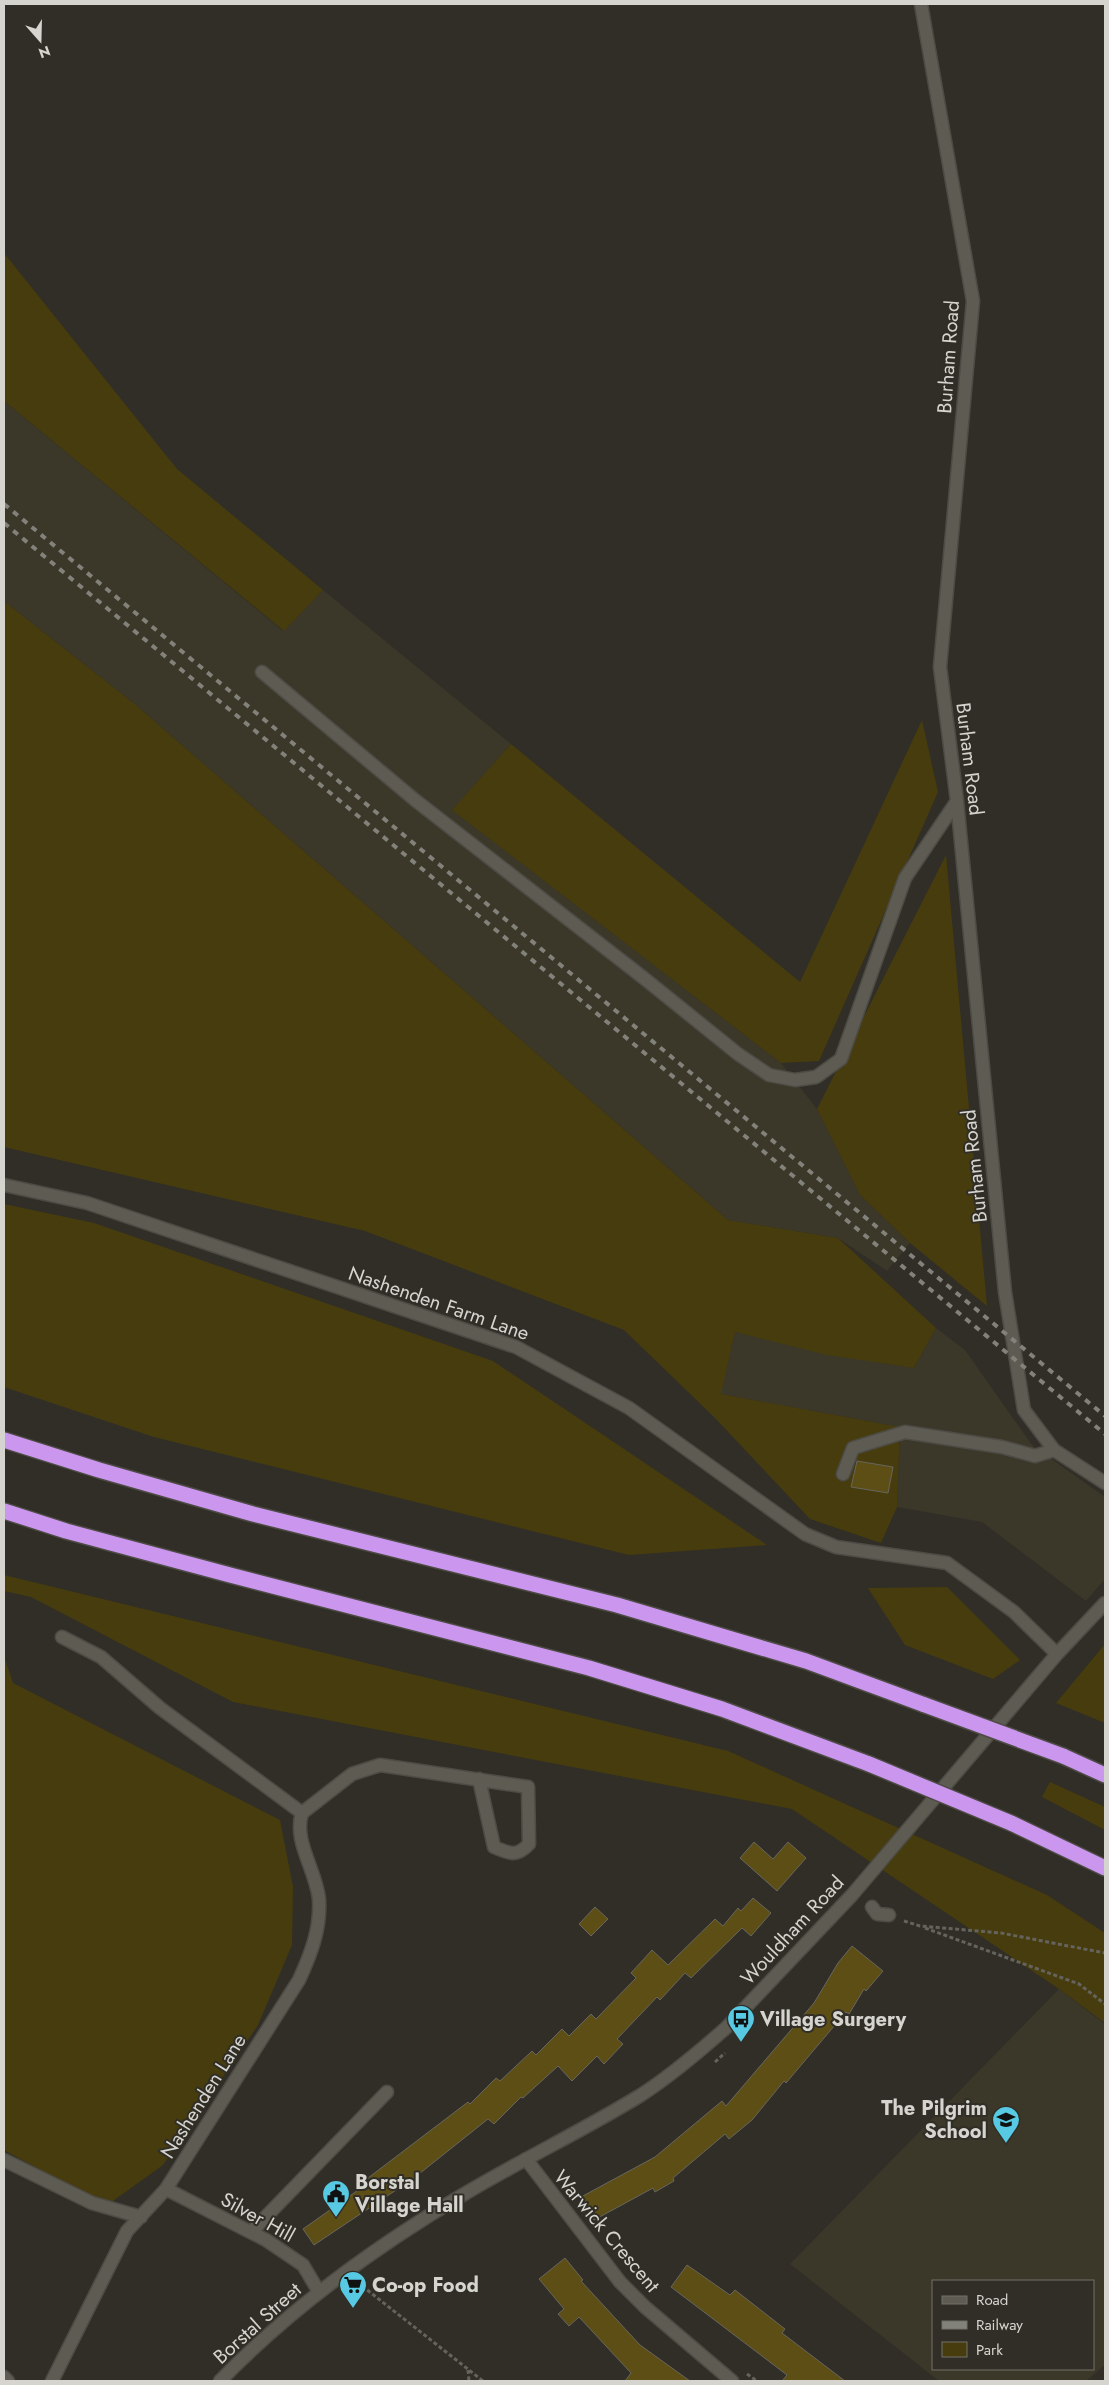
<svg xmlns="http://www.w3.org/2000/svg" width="1109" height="2385" viewBox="0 0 1109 2385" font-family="Jost,sans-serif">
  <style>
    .built { fill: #3b3729; fill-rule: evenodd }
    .green { fill: #473c0e; fill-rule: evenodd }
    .building { fill: #5d4e16; stroke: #68665e }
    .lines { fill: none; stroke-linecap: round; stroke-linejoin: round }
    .minor-casing { stroke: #4d4b45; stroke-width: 15 }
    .highway-casing { stroke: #4d4b45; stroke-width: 18 }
    .path { stroke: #65635c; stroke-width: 3; stroke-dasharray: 4 2.5; stroke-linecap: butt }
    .minor { stroke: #5d5b52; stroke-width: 12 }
    .highway { stroke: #cb96ed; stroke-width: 15 }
    .rail { stroke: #82817a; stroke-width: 4; stroke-dasharray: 6 6; stroke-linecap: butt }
    .highway-bridge-casing { stroke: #4d4b45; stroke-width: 18; stroke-linecap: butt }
    .highway-bridge { stroke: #cb96ed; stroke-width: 15 }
    .labels { text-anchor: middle; stroke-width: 4; stroke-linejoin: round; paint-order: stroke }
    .street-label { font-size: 20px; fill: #d5d4cf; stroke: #302e26 }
    .poi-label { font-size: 20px; font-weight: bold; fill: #d5d4cf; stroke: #302e26; text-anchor: start }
  </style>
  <rect width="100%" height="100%" fill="#302e26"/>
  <path class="built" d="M4,401l279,230 40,-41 188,154 -58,66 328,253 36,46 43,86 50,48 -23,28 -49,-33 -110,-18 -592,-515 -132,-104z
    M936,1328l29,22 67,95 73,52v82l-19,22 -104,-79 -85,-15 3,-80 -180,-33 15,-62 179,36z
    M1059,1989l46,35v341l-19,16h-147l-149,-117zM933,2281h160v88h-160z"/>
  <path class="green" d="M4,253l173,216 146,121 -39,41 -280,-230z
    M4,601l132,104 592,515 110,18 98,90 -22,40 -87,-13 -92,-23 -14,62 179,33 -3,80 -16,36 -71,-24 -95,-101 -91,-88 -259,-99 -361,-84zM856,1461l37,6 -5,26 -37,-6z
    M922,720l16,72 -119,269 -38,2 -329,-253 59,-66 289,238z
    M946,855l41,451 -77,-63 -50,-48 -43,-86z
    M4,1204l90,19 399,138 274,184 -138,10 -475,-118 -150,-50z
    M4,1575l724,176 319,144 58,38v90l-46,-34 -267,-180 -559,-107 -202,-105 -27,-6z
    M947,1587l73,73 -27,19 -88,-34 -37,-57z
    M1105,1644v79l-49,-20z
    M4,1656l9,27 267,137 13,67 -1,58 -34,80 -95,140 -57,41 -102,-56z
    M1050,1782l55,25v23l-63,-33z"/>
  <path class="building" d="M857,1461l36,6 -5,26 -37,-6z
    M754,1842l19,17 15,-17 18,16 -29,33 -37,-33z
    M753,1898l18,15 -20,23 -9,-8 -51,50 -6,-5 -25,27 -3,-3 -40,42 6,5 -19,20 -7,-8 -25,25 -14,-15 -35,32 -2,-1 -27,27 -6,-5 -74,59 -100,67 -11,-16 68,-48 -3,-3 100,-76 2,2 26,-26 4,3 32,-30 4,4 26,-26 7,7 22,-22 5,5 40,-41 -5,-5 21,-23 16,15 47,-46 8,7 15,-18 3,3z
    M595,1907l13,12 -17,17 -12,-12z
    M852,1946l31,25 -17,20 -2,-2 -15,25 -3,-2 -60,71 -2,-2 -32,39 -23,19 -4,-5 -52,44 1,3 -19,11 -2,-4 -59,32 -13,-23 74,-40 67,-56 4,5 88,-103 24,-40z
    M565,2258l18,22 -2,1 59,64 50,36h-65l6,-8 -52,-56 -10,9 -11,-12 6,-5 -25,-30z
    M687,2265l43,30 5,-5 50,39 -3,4 63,48h-63l5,-6 -116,-88z"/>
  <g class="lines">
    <defs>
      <path id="minor" d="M921,4l52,297 -33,366 17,134 48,491 19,118 30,40 51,33
        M262,672l153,128 230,179 93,75 31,21 26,5 21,-3 25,-18 64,-181 52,-77
        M4,1185l83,18 429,144 113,61 176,126 31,13 111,16 67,49 43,42
        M843,1474l10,-26 52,-16 97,15 33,9 19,-6
        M62,1637l39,20 59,51 142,105
        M302,1813l50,-39 28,-9 148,22 1,57c-12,13 -19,10 -35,3l-15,-68
        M872,1907l5,7 12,1
        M526,2159l94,123 25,25 87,74
        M4,2160l88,43 49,14
        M166,2189l100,51 37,25 16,27
        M251,2232l136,-140
        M4,2377l4,4
        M52,2381l75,-150 39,-42 133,-209c12,-26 22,-52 20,-81 -3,-29 -26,-58 -17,-86
        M220,2381c72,-74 156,-135 246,-188 57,-34 118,-63 175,-98 31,-20 59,-44 86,-68l125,-132 205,-241 48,-51"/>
      <path id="highway" d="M4,1440l95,30 154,44 364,91 189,56 119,44
        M4,1511l62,20 164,44 359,93 133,41 147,55
        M1063,1756l42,19
        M1011,1823l94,45"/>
    </defs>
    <use href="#minor" class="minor-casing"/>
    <use href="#highway" class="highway-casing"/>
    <path class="path" d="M904,1921l16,5 81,7 104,20
      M925,1928l154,56 26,20
      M715,2062l10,-9
      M357,2282l126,99
      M468,2370l1,11
      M747,2374l10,7"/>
    <use href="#minor" class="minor"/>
    <use href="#highway" class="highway"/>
    <path class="rail" d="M4,504l1101,912
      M4,523l1101,911"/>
    <defs>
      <path id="highway-bridge" d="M925,1705l138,51
        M869,1764l142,59"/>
    </defs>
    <use href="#highway-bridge" class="highway-bridge-casing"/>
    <use href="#highway-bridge" class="highway-bridge"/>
  </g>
  <defs>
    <symbol id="bus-pin" viewBox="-11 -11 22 30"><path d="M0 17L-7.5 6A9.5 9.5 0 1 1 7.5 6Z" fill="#57c9e3" stroke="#302e26"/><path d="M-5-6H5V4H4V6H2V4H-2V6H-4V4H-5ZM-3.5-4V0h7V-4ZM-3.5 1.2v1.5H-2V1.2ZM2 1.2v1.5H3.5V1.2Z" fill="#111"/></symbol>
    <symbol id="school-pin" viewBox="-11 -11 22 30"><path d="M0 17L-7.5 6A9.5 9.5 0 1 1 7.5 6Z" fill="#57c9e3" stroke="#302e26"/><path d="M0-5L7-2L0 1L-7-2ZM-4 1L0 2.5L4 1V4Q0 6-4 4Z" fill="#111"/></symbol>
    <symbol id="civic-pin" viewBox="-11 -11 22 30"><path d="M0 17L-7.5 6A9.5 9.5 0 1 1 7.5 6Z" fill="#57c9e3" stroke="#302e26"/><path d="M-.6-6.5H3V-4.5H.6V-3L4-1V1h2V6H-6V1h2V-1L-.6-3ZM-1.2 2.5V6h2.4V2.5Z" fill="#111"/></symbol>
    <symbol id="supermarket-pin" viewBox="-11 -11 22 30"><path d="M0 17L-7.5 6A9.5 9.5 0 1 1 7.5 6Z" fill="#57c9e3" stroke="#302e26"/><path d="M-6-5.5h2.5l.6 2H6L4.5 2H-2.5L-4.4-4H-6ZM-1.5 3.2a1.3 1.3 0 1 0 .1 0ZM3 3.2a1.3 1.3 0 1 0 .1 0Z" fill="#111"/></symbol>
  </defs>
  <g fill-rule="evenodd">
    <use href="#bus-pin" x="725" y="2003" width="32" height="43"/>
    <use href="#school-pin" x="990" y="2104" width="32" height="43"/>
    <use href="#civic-pin" x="320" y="2178" width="32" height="43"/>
    <use href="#supermarket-pin" x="337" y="2269" width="32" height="43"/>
  </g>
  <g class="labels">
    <g class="street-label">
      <text transform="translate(948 357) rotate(-86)" y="7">Burham Road</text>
      <text transform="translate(970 759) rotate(83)" y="7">Burham Road</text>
      <text transform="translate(974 1166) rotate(-96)" y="7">Burham Road</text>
      <text transform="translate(439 1303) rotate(19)" y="7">Nashenden Farm Lane</text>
      <text transform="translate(792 1930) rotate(-47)" y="7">Wouldham Road</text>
      <text transform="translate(203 2096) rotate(-58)" y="7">Nashenden Lane</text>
      <text transform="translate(258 2217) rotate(29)" y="7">Silver Hill</text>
      <text transform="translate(607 2231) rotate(50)" y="7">Warwick Crescent</text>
      <text transform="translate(257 2323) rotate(-42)" y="7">Borstal Street</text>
    </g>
    <g class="poi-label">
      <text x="760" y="2026">Village Surgery</text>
      <text x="987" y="2115" text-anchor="end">The Pilgrim<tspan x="987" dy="23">School</tspan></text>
      <text x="355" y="2189">Borstal<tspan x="355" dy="23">Village Hall</tspan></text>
      <text x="372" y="2292">Co-op Food</text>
    </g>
  </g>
  <rect width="1109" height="2385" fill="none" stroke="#d5d4cf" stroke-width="10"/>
  <rect x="932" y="2280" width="162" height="90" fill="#302e26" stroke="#72706a"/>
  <rect x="942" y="2296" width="25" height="8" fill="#5d5b52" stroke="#72706a"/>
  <text x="976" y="2305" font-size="15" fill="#d5d4cf">Road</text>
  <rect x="942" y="2321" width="25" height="8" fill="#82817a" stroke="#72706a"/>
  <text x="976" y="2330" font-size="15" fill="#d5d4cf">Railway</text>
  <rect x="942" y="2342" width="25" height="15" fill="#473c0e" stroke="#72706a"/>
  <text x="976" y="2355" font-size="15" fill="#d5d4cf">Park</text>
  <g transform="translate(40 40) rotate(160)" stroke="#302e26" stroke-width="4" paint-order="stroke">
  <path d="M0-4L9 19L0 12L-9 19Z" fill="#d5d4cf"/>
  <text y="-8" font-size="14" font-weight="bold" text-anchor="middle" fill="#d5d4cf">N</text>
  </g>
</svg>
